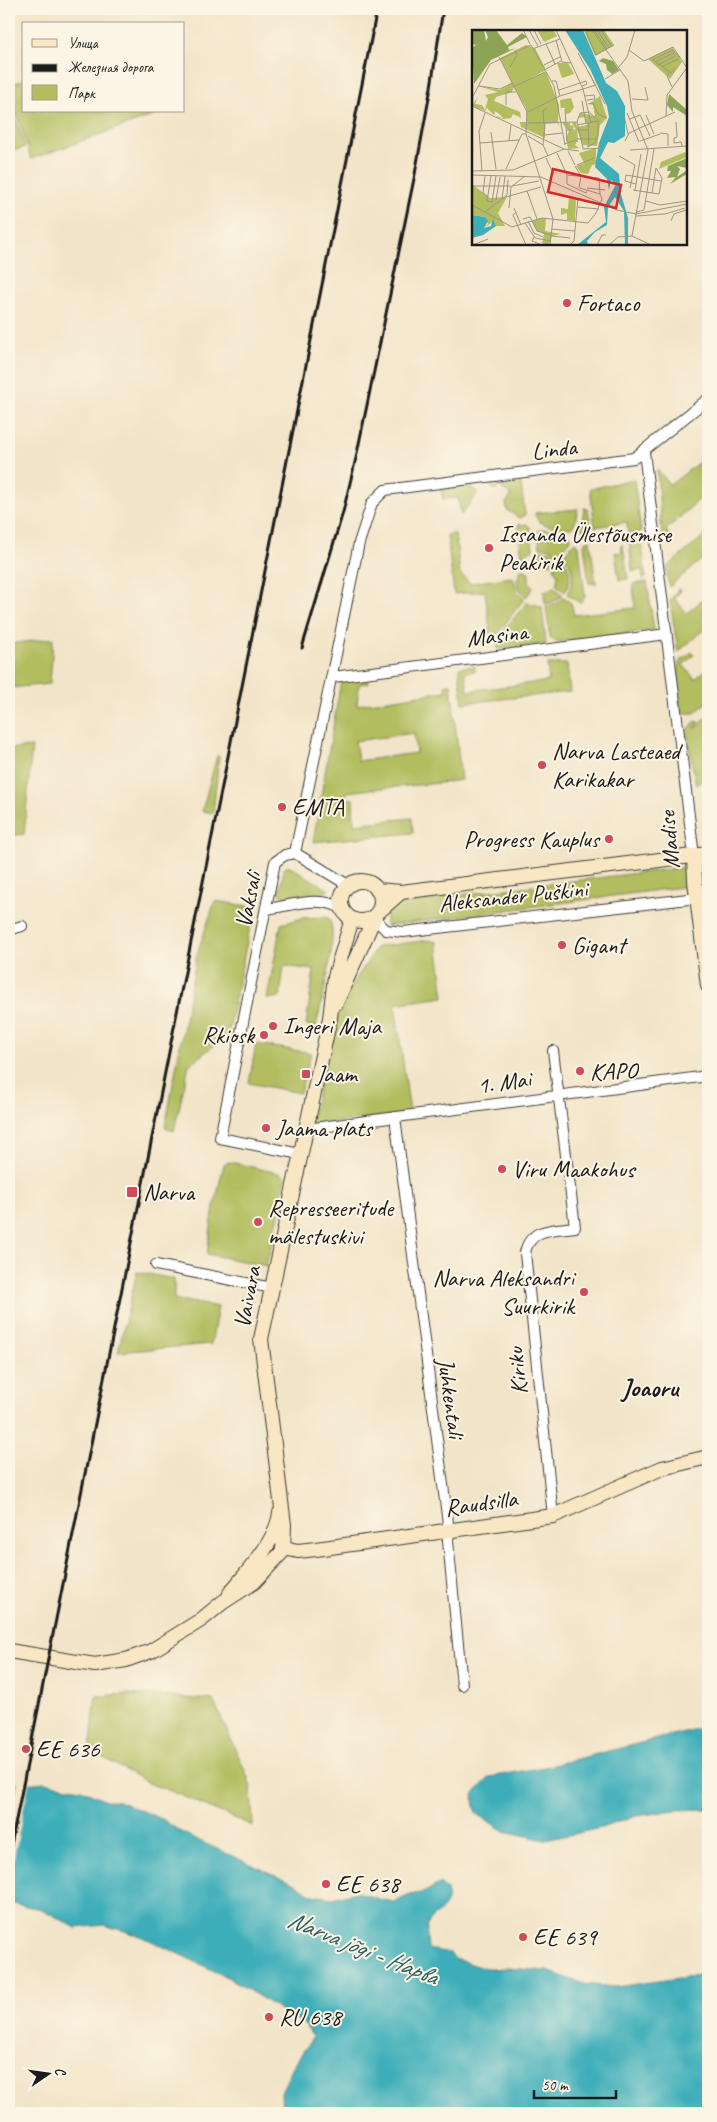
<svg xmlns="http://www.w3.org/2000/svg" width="717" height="2122" viewBox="0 0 717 2122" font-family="Caveat,sans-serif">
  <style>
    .green { fill: #b1bd5f; stroke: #666c3e; fill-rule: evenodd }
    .water { fill: #3eaeb9; stroke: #2d656a }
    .pier { fill: #f2e4c8 }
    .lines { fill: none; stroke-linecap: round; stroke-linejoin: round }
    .street-casing { stroke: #3c3a36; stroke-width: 12 }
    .secondary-casing { stroke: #3c3a36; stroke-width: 16 }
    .street { stroke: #fff; stroke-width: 10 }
    .secondary { stroke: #f9e7c3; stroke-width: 14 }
    .rail { stroke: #1c1c1c; stroke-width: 3 }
    .poi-dot { fill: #d1495b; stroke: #fcf5e5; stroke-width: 2 }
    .labels { text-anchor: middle; stroke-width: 4; stroke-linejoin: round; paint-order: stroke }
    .poi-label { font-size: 24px; fill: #1c1c1c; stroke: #fcf5e5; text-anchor: start }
    .street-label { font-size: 24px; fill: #1c1c1c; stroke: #fcf5e5 }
    .water-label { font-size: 25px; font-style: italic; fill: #2b5e63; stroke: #fcf5e5 }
    .quarter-label { font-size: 26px; font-weight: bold; fill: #1c1c1c; stroke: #fcf5e5 }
    .inset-road { fill: none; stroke: #9c9483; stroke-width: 1 }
    .view { fill: #d62828; fill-opacity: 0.15; stroke: #d62828; stroke-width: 2.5 }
    .inset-edge { fill: none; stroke: #1c1c1c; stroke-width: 2.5 }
  </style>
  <rect width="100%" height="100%" fill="#fcf5e5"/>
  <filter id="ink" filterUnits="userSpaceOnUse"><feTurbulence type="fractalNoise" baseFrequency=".02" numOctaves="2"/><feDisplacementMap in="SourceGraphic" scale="10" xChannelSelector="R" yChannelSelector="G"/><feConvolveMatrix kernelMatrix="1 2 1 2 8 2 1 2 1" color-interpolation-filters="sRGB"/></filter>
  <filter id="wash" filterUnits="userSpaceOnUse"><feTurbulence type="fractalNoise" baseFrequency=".0096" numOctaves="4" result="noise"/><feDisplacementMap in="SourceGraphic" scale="20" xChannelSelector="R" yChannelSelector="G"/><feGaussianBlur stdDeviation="1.12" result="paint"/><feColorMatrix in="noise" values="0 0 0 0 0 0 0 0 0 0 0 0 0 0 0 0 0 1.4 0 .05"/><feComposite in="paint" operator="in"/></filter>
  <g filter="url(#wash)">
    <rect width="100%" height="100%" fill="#f2e4c8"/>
    <path class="green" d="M24,80v31h142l-135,48 -22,-71v-3z
      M9,97l16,50 -16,5z
      M708,455v36l-42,39 5,8 -9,1 -5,-70 13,16z
      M520,476l5,39 -2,2 -4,1 -12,-8 -1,-7 5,-7 -11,-10 -5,5 -4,-4 -1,-7z
      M634,479l7,53 -13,2 -1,-12 -32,5 -5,-38z
      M471,482l1,6 6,5 -17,22 -3,-17 -15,1 -3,-13z
      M584,508h4l3,22h-8l-2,-3z
      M578,509l-4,17 -3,2c-12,-1 -34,0 -36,-15z
      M527,524l3,3 3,22 -11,7 -4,-31z
      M545,529l25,6 1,4 -11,14 -10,-5 -10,-1 -2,-14 1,-3z
      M708,533v21l-39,33 -3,-19z
      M455,534l5,39 10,10 43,-6 4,14 7,8 -29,38h-4l-6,-46 -31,3 -7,-59z
      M641,537l5,41 -3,1 -1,-9 -10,1 -3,-32z
      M590,540l6,44 -7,-1 -5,-38 1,-3z
      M575,542l4,4 6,51 -5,6 -13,-9c8,-13 7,-28 -4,-39z
      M621,545h2l5,34 -9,1 -4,-27 7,-1z
      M540,550l12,1 7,4 -8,9 -9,-2z
      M562,557c9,11 10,23 3,35l-9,-7 2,-9 -4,-9z
      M522,569l7,3v9l4,7 -7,9c-10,-10 -12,-16 -4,-28z
      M647,582l7,48 -99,12 -5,-4 -4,-32 9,-2 9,-7 7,6 3,12 61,-7 -2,-24z
      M554,587l9,8 -8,6 -10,3 -1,-12z
      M678,589l3,2 -7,7 13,15 21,-18v31l-30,26 -8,-51z
      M527,602l15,5 4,37 -48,5 -1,-10z
      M53,638l-3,46 -41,4v-44z
      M692,652l2,3 -11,10 12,14 13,-11v33l-13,12h-14l-5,-37 3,-14z
      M547,664h20l3,28 -107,11 -4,-35 16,-2v5l-10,1 3,19 81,-10z
      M368,678l1,5 -10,1 -2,21 89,-14 -1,-6 6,-1 10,96c-38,6 -76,7 -114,12l-2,7h8l1,25 58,-6 1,15 -100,9 28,-161zM414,733l2,20 -58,8 -3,-20z
      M708,715v62l-12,8 -10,-54 10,-10 3,1 -4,7z
      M32,747l-8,87 -15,2v-87z
      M217,756h2l-6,57 -11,-2z
      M288,865l41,25c-8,6 -43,12 -50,3l5,-24z
      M686,867l3,19 -303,40v-22z
      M215,901l39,6 -26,127 -39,31 -15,66 -9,-3 32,-174z
      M328,917c13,17 -8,88 -12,110l-10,-2 8,-55 -30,-4 -4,31 -13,2 14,-75 22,-6z
      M429,940l8,2 7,55 -49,7 15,109 -100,13 23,-105 21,-39 23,-35z
      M256,1044l55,9 -11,40 -51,-10z
      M230,1162l52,12 3,3 -6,38 -13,51 -59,-12 7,-47 10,-43z
      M137,1272l37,7v20l44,8 -7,37 -93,8z
      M130,1694l83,6 34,75 4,13 2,38 -85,-36 -18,-6 -60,-34 6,-54z"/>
    <path class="water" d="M708,1726v83l-34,1 -42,7 -31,11 -56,12 -41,-9 -28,-18 -3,-19 17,-17 59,-11z
      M9,1781l14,3 23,-2 7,2 28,5 25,11 12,1 44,18 19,13 27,13 89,40 16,10 20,3 23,-6 26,8 13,2 15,-7 15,-3 14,-8 8,6c4,23 -17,20 -20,38 -1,6 1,15 1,21l22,4 5,6 32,10 21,-1 39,3 37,13 32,3 84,-12 8,-4v142h-426l-1,-21 12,-26 20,-29 -8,-12 -76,-47 -88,-42 -37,-11 -28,3 -34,-19 -33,-6z"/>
    <path class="pier" d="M18,1781l11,1 -20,99v-56z"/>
  </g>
  <g filter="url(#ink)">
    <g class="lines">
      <defs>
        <path id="street" d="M644,452l50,404
          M333,677l334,-43
          M295,853l64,-310 13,-40 13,-13 249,-32 74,-59
          M295,853l-10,2 -10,7 -55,276 80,16
          M295,853l53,32
          M267,909c23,-3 56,-15 76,1
          M376,914l3,9 7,7 17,2 294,-34
          M9,930l13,-4
          M553,1051l22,176c-21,3 -45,0 -50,26l28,263
          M395,1117l54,414 -1,10 14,144
          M306,1129l402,-53
          M156,1265l116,23"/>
        <path id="secondary" d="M694,856l1,25 13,105
          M341 901a20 20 0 1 1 40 0a20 20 0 1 1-40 0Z
          M377,890l24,2 307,-38
          M336,1003l40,-89 25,-22
          M284,1548l14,3 18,-2 237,-33 109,-48 46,-11
          M230,1593c18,-22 46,-51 50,-80
          M9,1651l86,14 31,-5 25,-9 50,-31 22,-18 31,-20 29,-31 1,-26 -23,-186 69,-321 5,-42 17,-57"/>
      </defs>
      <use href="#street" class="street-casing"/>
      <use href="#secondary" class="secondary-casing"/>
      <use href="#street" class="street"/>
      <use href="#secondary" class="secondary"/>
      <path class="rail" d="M302,648l41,-136 13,-54 59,-284 16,-87 12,-78
        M9,1855l368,-1846"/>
    </g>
  </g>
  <g class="poi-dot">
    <circle cx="567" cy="303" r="5"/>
    <circle cx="489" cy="548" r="5"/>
    <circle cx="542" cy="765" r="5"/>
    <circle cx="282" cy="807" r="5"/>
    <circle cx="609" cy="839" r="5"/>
    <circle cx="562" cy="945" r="5"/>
    <circle cx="273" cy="1026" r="5"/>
    <circle cx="264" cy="1035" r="5"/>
    <circle cx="580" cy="1071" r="5"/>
    <rect x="301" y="1069" width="10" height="10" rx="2.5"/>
    <circle cx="266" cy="1128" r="5"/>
    <circle cx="502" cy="1169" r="5"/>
    <rect x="126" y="1186" width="12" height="12" rx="2.5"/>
    <circle cx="258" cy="1222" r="5"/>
    <circle cx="584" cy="1292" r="5"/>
    <circle cx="26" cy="1749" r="5"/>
    <circle cx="326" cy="1884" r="5"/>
    <circle cx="523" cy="1937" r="5"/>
    <circle cx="269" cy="2017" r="5"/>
  </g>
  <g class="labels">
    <g class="poi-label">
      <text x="577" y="311">Fortaco</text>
      <text x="499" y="542">Issanda Ülestõusmise<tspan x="499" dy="28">Peakirik</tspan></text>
      <text x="552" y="759">Narva Lasteaed<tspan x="552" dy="28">Karikakar</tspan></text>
      <text x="292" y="815">EMTA</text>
      <text x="599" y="847" text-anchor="end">Progress Kauplus</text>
      <text x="572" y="953">Gigant</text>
      <text x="283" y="1034">Ingeri Maja</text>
      <text x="254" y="1043" text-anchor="end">Rkiosk</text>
      <text x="590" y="1079">KAPO</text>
      <text x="316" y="1082">Jaam</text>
      <text x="276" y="1136">Jaama plats</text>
      <text x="512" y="1177">Viru Maakohus</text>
      <text x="143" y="1200">Narva</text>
      <text x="268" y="1216">Represseeritude<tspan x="268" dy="28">mälestuskivi</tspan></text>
      <text x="574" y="1286" text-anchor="end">Narva Aleksandri<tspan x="574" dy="28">Suurkirik</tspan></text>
      <text x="36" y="1757">EE 636</text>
      <text x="336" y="1892">EE 638</text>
      <text x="533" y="1945">EE 639</text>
      <text x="279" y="2025">RU 638</text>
    </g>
    <g class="street-label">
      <text transform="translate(554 449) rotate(-7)" y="8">Linda</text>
      <text transform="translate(497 635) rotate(-7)" y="8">Masina</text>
      <text transform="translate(669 840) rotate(-95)" y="8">Madise</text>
      <text transform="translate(513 896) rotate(-6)" y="8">Aleksander Puškini</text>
      <text transform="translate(248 900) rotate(-79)" y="8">Vaksali</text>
      <text transform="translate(504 1082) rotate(-8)" y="8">1. Mai</text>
      <text transform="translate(247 1297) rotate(-79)" y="8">Vaivara</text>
      <text transform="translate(517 1371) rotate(-96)" y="8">Kiriku</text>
      <text transform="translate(451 1398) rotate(82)" y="8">Juhkentali</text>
      <text transform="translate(481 1503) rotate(-8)" y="8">Raudsilla</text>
    </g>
    <g class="water-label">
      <text transform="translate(363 1947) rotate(22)" y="9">Narva jõgi - Нарва</text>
    </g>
    <g class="quarter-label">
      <text x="650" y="1396">Joaoru</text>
    </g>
  </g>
  <g transform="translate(472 30)">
    <rect width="215" height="215" fill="#f2e4c8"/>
    <path d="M65,0h16l4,6 -13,6zM112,0h20l10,15 -19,11zM54,15l9,3 11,22 -19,10 19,-8 13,33 -1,18 3,5 -4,-5 -12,1v14l-24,-11 -1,-5h7l-1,-14 -12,-21 -2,5 -16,5 -2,4 26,11 1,6 -8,-4 -2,4 -8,1 -6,-2v-1l7,3 -6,-6 -4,-2 1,2 -1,2 -7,-7 -2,3 -13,-5 2,-10h4h-4l-1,8 5,-7 -3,7 7,1 3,5 3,-11 -3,-4 13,-3 -20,-6 22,4 12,-7 -12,-25zM200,17l10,15 -12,17 -22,-20zM85,33h11l6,11 -12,4zM128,66l7,22 -7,7 -3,21 -14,-1 -6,-15 -3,-3 -2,4h5l1,8 -3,6 4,3 -11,1 -2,-11 3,-7 -7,-8h8v3l2,-1 3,3 -3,-5 4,-1 1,5 10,-2 -2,-8 -7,1 3,-5 14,3 -2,-11 -4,-1zM99,68l3,9 -4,6 -4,1 -1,-6h-4l1,14 -2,-22zM124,118v16l-4,1 -4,9 -7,-1 -5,-7 8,-3 -5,-10zM213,122l2,5 -28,12 2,-7zM0,154l18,14 17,-1 -9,16 7,13h-9l-2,-5 -10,7 4,-4 -3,-7 -13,-2zM97,165l1,4h6l-1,22 -8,-1v-7l-6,2v-7l7,1zM69,188h5l-1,13 16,3 -9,2 -3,9h-7l2,-11 -7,-3 -5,-10z" fill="#b1bd5f"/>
    <path d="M0,0h12l2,11 2,-4 -3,-7h11l11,15 15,-12 5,4 -19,10 1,3 7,-2 -25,12 -17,24 -2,-36 4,-3 -4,-1zM131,28l10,3 6,9 -7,4 -5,-4 -1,-6 -7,-3zM197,64l18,16v6l-14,-9v5l-6,-7zM215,128v10l-10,-2 3,3 -3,8 10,-7v4l-17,10 6,-7 -9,1 4,-7h-4l1,-5z" fill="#8ca456"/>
    <path d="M93,0h18l23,53 11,8 8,15v30l-11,7 -6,-1 -8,16 19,16 2,20 7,24v27h-3l-1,-34 -9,-14 -7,10 -1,18 -12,7 -8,9 1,4h-11l29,-23 -2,-15 12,-23 -5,-4 -2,10 -2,-11 -12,-12 4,-24 10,-26 -2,-11 -17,-37zM0,185l13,2 3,4 -4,7 7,-2 2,-7 3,7 -13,9 -11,3z" fill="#3eaeb9"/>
    <path class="inset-road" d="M51,0l7,14M57,0l9,16M62,0l7,14M84,0l27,59 8,34M120,0l36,51 4,30 16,39 -16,86 -14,1 -9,8M122,0l13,19M125,0l12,18M129,0l11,17M114,2l10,23 18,-10M84,10l6,22 9,1M74,14l9,20M63,18l25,-9M157,20l15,11 29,-14 14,21M106,23l17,31M27,27l28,55 -1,22 27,85 -3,26M180,29l19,14 4,-5M180,30l21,-10 7,8M183,32l19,-9M72,35l16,-8M186,35l17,-9M191,36l15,-7M38,37l7,-12 -2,-5M146,38l9,-11 8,-27M74,39l15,-8M116,41l17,33M198,42l-3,4 5,11M133,49l15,-9M80,51h4l4,15M7,56l21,3 12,-6M43,56l30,-14M87,60l27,-9 1,3 -5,2M113,66l9,-1 1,4 -8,1M0,68l18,-34 41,-19 23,41 11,59M160,69l16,1 -3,-13M110,71l4,23M116,74l5,-1 5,11 9,4M34,75v-13h10M0,76l92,43M93,79l2,32M56,82l32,-16 36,-11M155,83l12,29M152,85l4,19M174,85l8,19M194,86l1,-21 19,-26M158,89l10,-4 10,21M204,92l1,15 -3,1v5l7,-1 1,4M56,93l49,-1M116,93l1,24M72,94l-1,-13 4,-3M73,94l-2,21 5,11M105,95l21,-4M95,100h21M19,102l5,37M188,103l8,1v12M73,105l17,-2M56,106l15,9M105,109h19M37,111l2,-16M153,111l4,-8 46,-21M168,111l20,-7M8,113l39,-3M92,114l12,-4 2,2M115,117l8,-4 3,-8v-15l-8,-7M111,118l-6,-26 3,-9 10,-1M92,119l15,2M110,119l23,-1M158,120l57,-4M96,121l7,14M85,123l10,22v9l19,9 1,-2M147,126l16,9 -5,23M74,128l7,15M105,135l17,-7M103,136l6,10 -2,12M34,139l16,-35h4M0,141l41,-1 51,-21M10,141l-3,-40 6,-18M0,145l69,2 76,33 19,4 51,-10M95,145l32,3 1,16M13,146l-2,17 4,3M19,146l-4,25 5,1M164,154l-11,-3 1,-6 35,6M0,156h39M40,156l27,-5M115,158l18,2M161,160l26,4 3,-16 -6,-10M163,160l6,-36M55,161l10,28M180,163l4,-25M34,167l35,-10M30,169l3,-23M24,170l4,-23M174,171l14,4 27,-4M20,172l4,-26M0,175l40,22 30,-9 46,5 8,-10 6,-14 -2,-5 -20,-6M105,177l22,2M37,178l2,-21 14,-11M42,178l7,17M13,182l22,-17 1,-15M44,182l-3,3 13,30M165,182l7,-2 10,-61M164,186l29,-2 20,-6M51,189l7,-2 7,14 14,4M56,191l6,12 9,4M199,191l3,-7 12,-4M53,193l10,15 16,3M79,199l24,2M80,206l18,2M160,206l19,9M62,207l-2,4 10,4M1,215l15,-6M98,215l4,-4 4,-43M125,215l5,-10h4"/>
    <path class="view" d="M81,139l68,16 -5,23 -68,-16z"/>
    <rect width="215" height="215" class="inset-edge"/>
  </g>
  <rect width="717" height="2122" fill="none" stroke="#fcf5e5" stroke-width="30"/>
  <rect x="22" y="22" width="162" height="90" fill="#fcf5e5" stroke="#a29e95"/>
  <rect x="32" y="39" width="25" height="8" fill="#f9e7c3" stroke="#a29e95"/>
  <text x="68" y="48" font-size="15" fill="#1c1c1c">Улица</text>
  <rect x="32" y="64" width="25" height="8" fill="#1c1c1c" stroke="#a29e95"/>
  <text x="68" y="72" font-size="15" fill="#1c1c1c">Железная дорога</text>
  <rect x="32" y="85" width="25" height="15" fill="#b1bd5f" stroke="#a29e95"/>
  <text x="68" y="98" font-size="15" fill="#1c1c1c">Парк</text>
  <g transform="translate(48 2074) rotate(77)" stroke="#fcf5e5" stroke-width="4" paint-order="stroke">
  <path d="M0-4L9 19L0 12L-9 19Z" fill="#1c1c1c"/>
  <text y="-8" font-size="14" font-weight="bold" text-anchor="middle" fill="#1c1c1c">С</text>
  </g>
  <path d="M534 2090v8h82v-8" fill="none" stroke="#1c1c1c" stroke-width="2.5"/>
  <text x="542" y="2090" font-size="15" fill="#1c1c1c" stroke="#fcf5e5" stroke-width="4" paint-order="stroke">50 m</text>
</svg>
